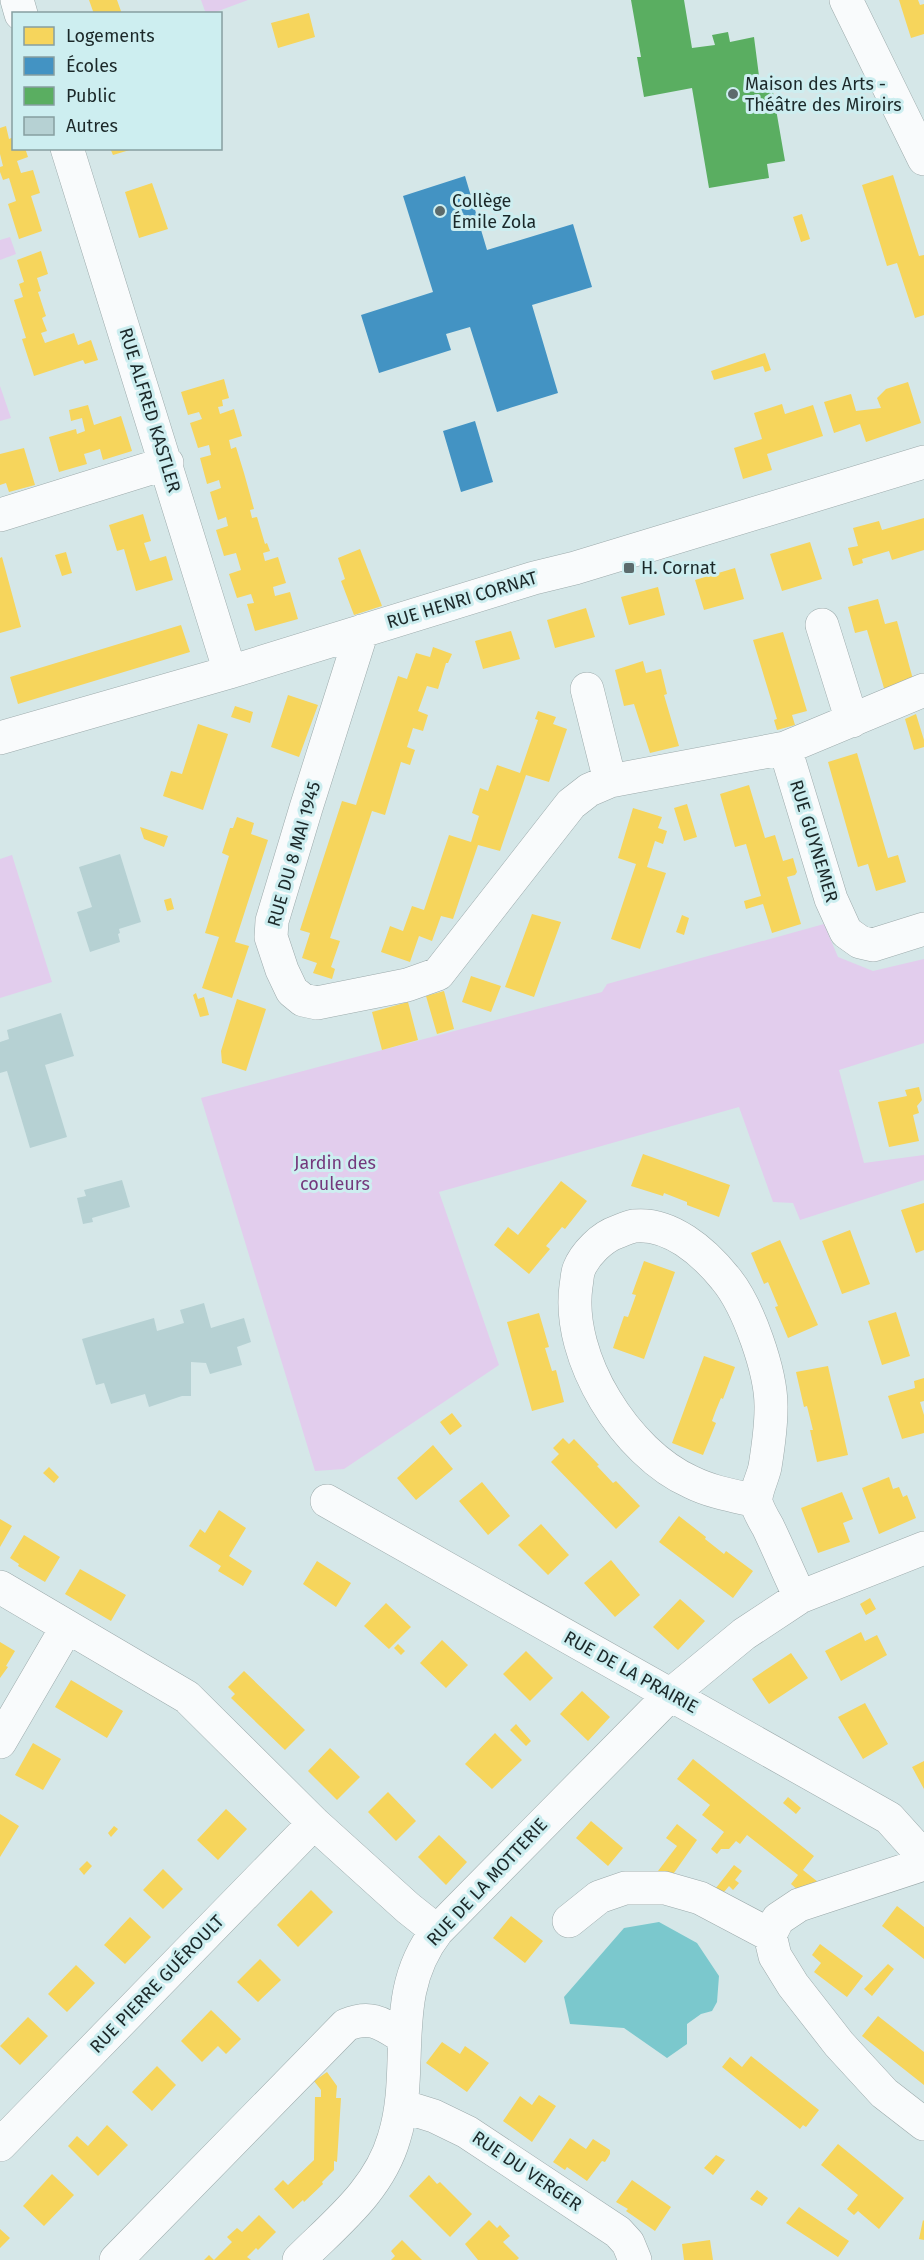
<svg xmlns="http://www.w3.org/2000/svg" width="924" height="2260" viewBox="0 0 924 2260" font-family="'Fira Sans',sans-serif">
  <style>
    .green { fill: #e2cded }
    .water { fill: #7bc8cd }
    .homes { fill: #f6d55c }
    .schools { fill: #4393c3 }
    .public { fill: #5aae61 }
    .building { fill: #b6d1d3 }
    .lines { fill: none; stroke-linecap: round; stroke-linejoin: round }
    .minor-casing { stroke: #9caaab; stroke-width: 34 }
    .minor { stroke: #f9fbfc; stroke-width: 33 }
    .poi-dot { fill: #5c6b6c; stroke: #cdeef0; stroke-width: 2 }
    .labels { text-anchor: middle; stroke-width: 6; stroke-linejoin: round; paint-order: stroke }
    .poi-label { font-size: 18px; fill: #1b2829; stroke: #cdeef0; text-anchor: start }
    .street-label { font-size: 18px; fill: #1b2829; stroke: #cdeef0 }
    .park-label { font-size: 18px; fill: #74387c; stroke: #cdeef0 }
  </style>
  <rect width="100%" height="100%" fill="#d5e7e8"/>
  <path class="green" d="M201,0h47l-35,13 -7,1z
    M10,237l6,17 -16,6v-20z
    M0,386l11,32 -11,3z
    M12,855l40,127 -52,16v-139z
    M824,924l14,33 35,14 51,-12v84l-85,27 25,93 60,-8v25l-124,40 -7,-17 -20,-1 -34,-95 -300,85 60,173 -155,104 -29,2 -114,-373 401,-106 5,-8z"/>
  <path class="water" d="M659,1922l38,21 22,33 -2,26 -5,9 -11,3 -14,10v20l-20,14 -43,-30 -54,-4 -6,-27 60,-69z"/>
  <path class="homes" d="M89,0h28l5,14h-28z
    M899,0h19l2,5 4,-1v30l-13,4z
    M309,13l6,24 -37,11 -7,-25z
    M6,126l3,13 5,-2v11h11l3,9 -11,4 4,12 12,-3 7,23 -9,3 11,35 -23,8 -11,-35 8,-3 -7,-23 -6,2 -3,-8v-5l3,-1 -3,-12v-26z
    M110,148h23v1l-20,6z
    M893,175l26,81 5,-1v60l-9,3 -18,-55 -10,3 -25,-81z
    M152,183l16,46 -29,9 -14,-46z
    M802,214l8,25 -9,3 -8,-25z
    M41,251l7,23 -11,4 4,13 -3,1 8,24 -4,2 5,13 -6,2 4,10 29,-10 4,12 13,-5 7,20 -13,4 -2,-4 -49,16 -12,-37 4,-1 -12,-38 9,-3 -4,-13 5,-2 -7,-22z
    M765,353l6,17 -6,2 -2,-6 -49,14 -3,-9z
    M224,379l5,19 -7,2 1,6 -5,1 2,7 14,-5 8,27 -13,4 2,9 5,-2 8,26 10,36 -4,1 2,8 5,-1 8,27 2,-1 3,8 -7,2 2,8 13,-4 8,26 -13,4 2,9 15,-4 8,27 -43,12 -8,-27 7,-1 -3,-9 -14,4 -8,-24 12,-4 -5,-17 -12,3 -8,-26 12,-4 -2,-9 -8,3 -8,-28 11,-4 -2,-8 -12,4 -7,-26 11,-3 -2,-10 -11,3 -8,-25 12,-4 -3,-7 -11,3 -7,-23z
    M908,382l13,41 -55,19 -6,-18 -26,9 -10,-31 27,-8 5,17 25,-3 -4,-10 9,-9z
    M782,404l3,10 28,-9 10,31 -56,18 5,16 -29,9 -9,-31 28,-9 -8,-26z
    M88,405l6,20 27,-9 11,35 -29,9 -3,-11 -9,3 -7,2 3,10 -28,8 -10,-35 27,-8 1,5 8,-3 -3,-13 -11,3 -2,-11z
    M24,448l11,37 -26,7 -3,-9 -6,2v-31z
    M143,514l8,27 -7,2 6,18 16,-5 7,24 -37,11 -12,-42 -7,2 -8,-26z
    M924,518v32l-32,10 -3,-9 -27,8 1,4 -10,3 -5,-18 10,-2 -5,-18 26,-7 3,9z
    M810,542l12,37 -40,12 -12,-37z
    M360,549l22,57 -28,9 -13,-34 4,-2 -7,-21z
    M66,552l6,21 -10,3 -7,-21z
    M2,557l19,70 -21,6v-75z
    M735,568l9,31 -40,11 -9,-30z
    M658,587l7,28 -36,10 -8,-28z
    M878,599l7,25 12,-3 17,62 -28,12 -19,-65 -12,3 -7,-26z
    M586,608l9,29 -40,11 -8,-28z
    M181,625l9,27 -172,52 -8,-27z
    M511,631l9,28 -37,10 -8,-28z
    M783,632l24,79 -15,4 3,10 -18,5 -3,-10 3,-1 -24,-79z
    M433,647l19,7 -4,9h-2l-8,26 -11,-3 -9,25 10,4 -5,16 -10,-3 -6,19 8,3 -5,15 -9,-3 -16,53 -13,-4 -42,127 10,3 -9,26 4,2 -3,10 -19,-6 4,-10 -15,-5 8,-25 -10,-3 42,-129 14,4 42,-129 9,3 9,-26 14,4z
    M643,661l3,12 15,-4 6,25 -3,1 15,51 -29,7 -16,-49 -10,2 -9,-36z
    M288,695l30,10 -19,52 -28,-10z
    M235,706l18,6 -3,11 -19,-6z
    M538,711l18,6 -3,7 14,5 -18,53 -23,-7 -26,76 -22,-6 -25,74 -12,-3 -9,25 -13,-5 -9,26 -29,-10 9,-26 13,5 9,-25 12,4 25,-75 22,7 8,-26 -7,-3 8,-25 8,3 9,-26 23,8 18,-53 -3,-1z
    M916,714l8,26v7l-10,3 -9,-31z
    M198,724l30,10 -25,76 -40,-14 8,-25 11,3z
    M857,753l31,105 10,-3 8,27 -30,9 -8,-27 -10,3 -30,-105z
    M749,785l16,53 10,-3 8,26 10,-3 4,14 -2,3 -8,2 14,47 -29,9 -9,-29 -17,5 -2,-8 17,-5 -15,-52 -11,3 -15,-53z
    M687,804l10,33 -13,4 -10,-33z
    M633,808l29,9 -4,11 9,3 -4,13 -8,-3 -8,26 19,6 -26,76 -29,-10 25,-75 -18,-6z
    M237,817l17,6 -3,11 17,6 -33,102 14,4 -17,52 -30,-10 17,-51 -14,-4 24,-77 -7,-3 8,-25h3z
    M140,827l28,9 -4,11 -20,-8z
    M171,898l3,11 -7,2 -3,-11z
    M532,914l29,8 -27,75 -29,-10z
    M682,915l7,3 -5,17 -8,-3z
    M471,976l30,10 -10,26 -29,-10z
    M444,991l10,38 -17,5 -11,-38z
    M196,993l2,6 6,-2 5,18 -9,2 -7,-22z
    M237,999l29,10 -20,62 -24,-8 -1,-12z
    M408,1002l10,38 -36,10 -10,-38z
    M919,1087l3,13 -5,6 2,7 -6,2 6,26 -30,6 -11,-45 29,-6 -2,-6z
    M643,1154l87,31 -11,32 -32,-12v-3l-23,-9 -1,3 -32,-10z
    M561,1181l26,20 -22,28 -3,-2 -16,19 4,3 -21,25 -35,-29 14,-18 10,8z
    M924,1203v47l-8,3 -15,-43z
    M850,1230l20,54 -28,10 -20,-53z
    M780,1240l38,85 -30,13 -13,-31 3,-1 -10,-24 -4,2 -13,-31z
    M644,1261l31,11 -31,87 -31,-11 11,-32 4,1 8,-22 -4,-1z
    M896,1312l14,44 -28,9 -14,-44z
    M539,1313l10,34 -4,1 7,23 4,-1 8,32 -32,9 -25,-89z
    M704,1356l31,11 -12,32 -2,-1 -5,12 -4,11 4,2 -13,32 -31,-12z
    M828,1366l20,89 -31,7 -7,-32h3l-6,-24 -3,1 -8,-35z
    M924,1378v23l-4,1 4,13v18l-22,6 -14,-43 27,-8 -1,-7z
    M452,1413l10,13 -12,9 -10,-13z
    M563,1438l6,6 5,-5 25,26 -2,1 16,17 3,-2 24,25 -24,23 -65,-67 8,-8 -6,-6z
    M433,1445l20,24 -37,31 -19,-22z
    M49,1467l10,10 -5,6 -11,-10z
    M889,1477l4,12 6,-2 4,10 4,-2 9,23 -37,16 -17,-46z
    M482,1482l28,34 -22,19 -29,-34z
    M842,1492l11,27 -10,4 7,19 -32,11 -17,-45z
    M219,1510l27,18 -17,28 23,15 -9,15 -25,-15 3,-5 -32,-20 11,-17 5,4z
    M679,1516l27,21 -1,2 19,15 2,-3 27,20 -20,27 -74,-56z
    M0,1519l12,7 -12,21z
    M541,1524l28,31 -21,20 -30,-30z
    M24,1535l36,22 -15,25 -27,-16 1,-2 -9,-6z
    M611,1560l29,35 -25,22 -31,-34z
    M317,1561l34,22 -15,24 -33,-23z
    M80,1569l46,26 -15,26 -46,-27z
    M870,1598l6,11 -10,6 -6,-11z
    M680,1599l25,22 -27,29 -25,-23z
    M386,1603l25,24 -22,22 -25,-23z
    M861,1632l4,9 12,-6 10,20 -46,26 -16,-30z
    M442,1640l26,25 -22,23 -26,-25z
    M0,1642l15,9 -9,15 2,1 -8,11z
    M398,1644l7,7 -4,4 -7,-7z
    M526,1651l27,27 -23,23 -27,-27z
    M791,1653l17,25 -39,26 -17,-25z
    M244,1671l61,59 -20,20 -54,-52 4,-4 -7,-7z
    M71,1680l52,31 -16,27 -52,-31z
    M582,1691l28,26 -22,24 -28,-27z
    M865,1703l23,41 -25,15 -25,-42z
    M516,1724l15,17 -5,5 -16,-16z
    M495,1733l27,27 -30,29 -27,-25z
    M33,1743l28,16 -18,31 -28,-15z
    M330,1748l30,29 -23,23 -29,-29z
    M693,1759l121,97 -11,14 15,12 -20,8 -7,-6 7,-9 -51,-40 -7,9 -4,-3 -7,8h-8l-4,5 -6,-5 13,-17 -22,-17 8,-10 -33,-26z
    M924,1761v28l-12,-22z
    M388,1792l28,29 -20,20 -28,-29z
    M788,1797l13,11 -5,6 -13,-11z
    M226,1809l21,20 -29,31 -21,-20z
    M0,1814l19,12 -19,31z
    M591,1821l32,27 -15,18 -32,-28z
    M677,1824l20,16 -28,40 -11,-9 19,-25 -11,-8z
    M114,1826l4,3 -7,8 -3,-4z
    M439,1835l28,27 -21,23 -28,-28z
    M87,1861l5,5 -8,9 -5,-6z
    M734,1865l8,6 -7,9 4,3 -6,7 -4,-4 -10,12 -7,-5z
    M163,1869l20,20 -20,20 -20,-19z
    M311,1890l22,22 -35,35 -21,-22z
    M897,1906l27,21v32l-42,-33z
    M511,1916l32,25 -18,22 -32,-25z
    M130,1917l21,20 -26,27 -21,-19z
    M820,1944l43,32 -16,21 -33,-25 7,-9 -9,-8z
    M260,1959l21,21 -23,22 -21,-20z
    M888,1964l6,5 -22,27 -8,-7z
    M76,1965l19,18 -28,29 -19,-18z
    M211,2010l30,29 -15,15 -8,-8 -16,16 -21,-21z
    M878,2016l46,36v33l-62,-49z
    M28,2017l20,19 -28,29 -20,-19z
    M442,2042l18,12 5,-8 24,17 -22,29 -41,-29z
    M751,2056l68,54 -13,17 -3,-2 -3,4 -78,-62 8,-10 12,10z
    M157,2066l19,19 -24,26 -20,-19z
    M327,2072l10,14 -1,12h5l-4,64 -3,-1v9l-12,12 1,2 -19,18 -1,-2 -10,9 -19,-20 9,-9 5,5 26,-25 1,-63h6v-7l-7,-9z
    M539,2095l17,11 -24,36 -29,-21 17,-25 12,9z
    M107,2125l21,20 -30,31 -30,-30 9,-10 11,10z
    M570,2138l16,11 7,-10 17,11v4l-5,8 -3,-1 -15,20 -20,-14 -2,3 -12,-8z
    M838,2144l66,54 -25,31 -21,-18 -4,4 -7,-6 11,-14 -37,-30z
    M716,2155l9,5 -12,15 -9,-7z
    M52,2174l22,21 -30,31 -21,-20z
    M429,2175l8,9 3,-2 32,32 -22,23 -41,-41z
    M632,2180l39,27 -16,24 -29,-20 2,-2 -12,-7z
    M757,2190l11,8 -6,8 -12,-7z
    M799,2207l50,34 -11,16 -52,-34z
    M259,2215l17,17 -18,18 -2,-2 -9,9 4,3h-47l5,-5 5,5 18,-18 -5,-5 10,-9 5,4z
    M489,2220l8,8 3,-3 10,11 -7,6 16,16 -2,2h-39l-13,-16z
    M923,2220l1,1v19l-5,-1z
    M0,2229l10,9 -10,10z
    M402,2240l20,20h-31l4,-4 -4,-5z
    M710,2240l3,20h-29l-2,-16z"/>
  <path class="schools" d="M465,176l22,74 86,-26 19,63 -60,18 26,88 -61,19 -27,-85 -24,7 5,16 -72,23 -18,-58 72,-23 -30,-96z
    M475,421l18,61 -32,10 -18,-61z"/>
  <path class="public" d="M631,0h53l8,48 23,-3 -3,-10 16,-3 2,10 24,-5 5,39 -7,2 2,10 10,-2 9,6 12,69 -18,3 2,14 -60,10 -17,-100 -48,9 -7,-40h4z"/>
  <path class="building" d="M120,854l21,68 -22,7 1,4 -2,1 2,8 -30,10 -13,-40 15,-5 -13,-40z
    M61,1013l13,43 -29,9 22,72 -37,11 -23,-77 -7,2v-31l9,-3 -2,-9z
    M122,1180l8,27 -38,11 1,4 -10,2 -6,-26 9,-2 -2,-6z
    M204,1303l7,25 33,-10 7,24 -14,5 5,18 -32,9 -4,-11 -15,-1v34h-9l-33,11 -4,-13 -34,10 -7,-21 -8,2 -14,-46 72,-21 3,13 27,-8 -4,-13z"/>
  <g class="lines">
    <defs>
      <path id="minor" d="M17,0l4,14
        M846,0l78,159
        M67,148l163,524
        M0,515l167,-52
        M822,625l30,96
        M362,631l-56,177 -34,113 -1,16 11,33 10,21 11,9 14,3 90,-18 31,-11 133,-170 18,-14 21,-9 175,-33 139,-58
        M587,689l23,92
        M0,738l230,-66 304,-94 41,-10 349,-106
        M785,748l46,151 15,33 14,10 13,3 51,-16
        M327,1501l562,317 35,39
        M756,1501c-22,-5 -45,-9 -65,-19 -65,-29 -125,-124 -115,-196 1,-5 1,-12 3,-17 6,-15 23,-32 38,-37 5,-2 12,-5 17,-6 36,-4 70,26 91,52 23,27 47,95 46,131 0,19 -3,39 -6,58 -2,10 -10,25 -9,35 2,8 8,18 12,25 11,23 21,47 32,70
        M0,1587l187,110 127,126 94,85 29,23
        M0,1742l67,-115
        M924,1864l-125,41 -21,14 -8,16 5,21 18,29 46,59 45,49 40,31
        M569,1921l30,-24 26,-9h40l35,10 70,37
        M402,2106l32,10 33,16 151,100 10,11 7,17
        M0,2145l314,-322
        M116,2260l230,-235c25,-10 35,-2 57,12
        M299,2260c37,-37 80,-70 95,-122 22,-70 -7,-143 43,-207l233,-236 74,-61 56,-37 124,-49"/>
    </defs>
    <use href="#minor" class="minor-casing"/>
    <use href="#minor" class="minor"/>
  </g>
  <g class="poi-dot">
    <circle cx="733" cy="94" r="6"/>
    <circle cx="440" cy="211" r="6"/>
    <rect x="623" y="562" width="12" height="12" rx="3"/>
  </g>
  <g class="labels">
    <g class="poi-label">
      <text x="745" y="90">Maison des Arts -<tspan x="745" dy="21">Théâtre des Miroirs</tspan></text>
      <text x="452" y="207">Collège<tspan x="452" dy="21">Émile Zola</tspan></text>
      <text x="641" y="574">H. Cornat</text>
    </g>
    <g class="street-label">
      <text transform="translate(150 410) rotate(73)" y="6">RUE ALFRED KASTLER</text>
      <text transform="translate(462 600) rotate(-17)" y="6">RUE HENRI CORNAT</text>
      <text transform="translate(814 841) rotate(73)" y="6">RUE GUYNEMER</text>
      <text transform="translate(294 854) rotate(-74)" y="6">RUE DU 8 MAI 1945</text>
      <text transform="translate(631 1672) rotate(29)" y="6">RUE DE LA PRAIRIE</text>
      <text transform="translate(487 1882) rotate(-47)" y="6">RUE DE LA MOTTERIE</text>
      <text transform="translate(157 1984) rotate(-46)" y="6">RUE PIERRE GUÉROULT</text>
      <text transform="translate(527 2171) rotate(34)" y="6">RUE DU VERGER</text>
    </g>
    <g class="park-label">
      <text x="335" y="1169">Jardin des<tspan x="335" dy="21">couleurs</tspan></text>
    </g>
  </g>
  <rect x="12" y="12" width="210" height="138" fill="#cdeef0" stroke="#869fa0" stroke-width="1.5"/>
  <rect x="24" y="27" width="30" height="18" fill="#f6d55c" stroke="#869fa0" stroke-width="1.5"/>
  <text x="66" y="42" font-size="18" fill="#1b2829">Logements</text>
  <rect x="24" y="57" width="30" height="18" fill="#4393c3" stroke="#869fa0" stroke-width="1.5"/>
  <text x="66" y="72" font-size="18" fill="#1b2829">Écoles</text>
  <rect x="24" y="87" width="30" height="18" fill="#5aae61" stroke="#869fa0" stroke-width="1.5"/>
  <text x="66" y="102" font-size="18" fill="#1b2829">Public</text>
  <rect x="24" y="117" width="30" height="18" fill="#b6d1d3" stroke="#869fa0" stroke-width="1.5"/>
  <text x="66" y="132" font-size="18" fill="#1b2829">Autres</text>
</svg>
